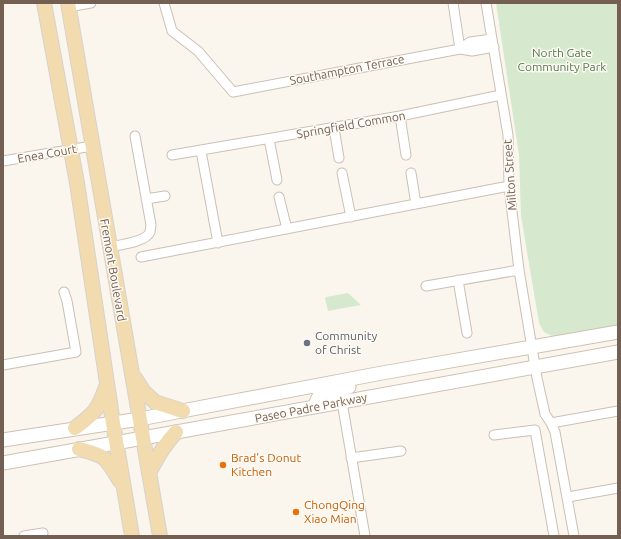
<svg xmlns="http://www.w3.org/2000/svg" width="621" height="539" viewBox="0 0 621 539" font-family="Ubuntu,sans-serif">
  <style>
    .green { fill: #d6e8cd }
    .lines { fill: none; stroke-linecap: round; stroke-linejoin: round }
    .street-casing { stroke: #ccbfb4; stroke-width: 11 }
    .secondary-casing { stroke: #cfc0b2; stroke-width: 15 }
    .primary-casing { stroke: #d8d2cf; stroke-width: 16 }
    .street { stroke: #fff; stroke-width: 9 }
    .secondary { stroke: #fff; stroke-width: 13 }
    .primary { stroke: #f1dbaf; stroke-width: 14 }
    .worship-dot { fill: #6b7280; stroke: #fdfaf4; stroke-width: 1.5 }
    .food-dot { fill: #e8710a; stroke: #fdfaf4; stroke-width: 1.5 }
    .labels { text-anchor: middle; stroke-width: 3; stroke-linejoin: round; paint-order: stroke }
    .park-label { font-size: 12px; fill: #56784c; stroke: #fdfaf4 }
    .street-label { font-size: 12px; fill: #746052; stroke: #fdfaf4 }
    .worship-label { font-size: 12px; fill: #5b616d; stroke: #fdfaf4; text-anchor: start }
    .food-label { font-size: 12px; fill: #c56008; stroke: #fdfaf4; text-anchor: start }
  </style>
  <rect width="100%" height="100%" fill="#fbf6ed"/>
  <path class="green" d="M496,3h122v322l-64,12 -10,-5 -5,-9 -18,-107 -2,-61z
    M348,293l13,12 -33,6 -3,-13 1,-1z"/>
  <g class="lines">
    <defs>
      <path id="street" d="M164,3l8,28 26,20 35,41 227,-43 12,2 22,-4
        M453,3l7,46
        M486,3l22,132 1,51 10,84 18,108 8,36 6,9 4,9 19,104
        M68,7l23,-4
        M460,49l10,-7 22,-3
        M400,116l6,39
        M334,128l5,30
        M269,139l8,41
        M201,151l17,92
        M172,155l228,-39 101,-21
        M3,161l89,-15
        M342,173l9,44
        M411,173l5,31
        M279,197l8,32
        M146,199l19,-3
        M109,247c10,-2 37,-5 41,-15 0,-1 1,-6 1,-7l-16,-89
        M141,257l368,-71
        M458,280l9,53
        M426,286l93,-16
        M3,365l73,-13 -9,-51 -3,-9
        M342,402l23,134
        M551,423l67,-12
        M494,435l41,-5 19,106
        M351,458l50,-7
        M568,497l50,-9
        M24,536l19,-3"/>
      <path id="secondary" d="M314,407l5,-11 30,-9
        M3,440l137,-21 242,-46 236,-41
        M3,463l140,-25 475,-86"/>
      <path id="primary" d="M44,3l33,180 36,240 19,113
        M68,3l92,533
        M135,378l9,14 11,10 28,9
        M75,428c20,-15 23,-18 31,-41
        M79,449c28,7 26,8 41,32
        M149,473c8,-15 15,-28 27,-41"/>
    </defs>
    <use href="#street" class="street-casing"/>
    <use href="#secondary" class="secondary-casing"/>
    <use href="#primary" class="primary-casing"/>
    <use href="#street" class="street"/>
    <use href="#secondary" class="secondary"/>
    <use href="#primary" class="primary"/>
  </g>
  <circle class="worship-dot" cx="307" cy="343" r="4"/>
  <g class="food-dot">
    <circle cx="223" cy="465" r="4"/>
    <circle cx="296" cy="512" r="4"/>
  </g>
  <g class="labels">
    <g class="park-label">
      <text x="562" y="57">North Gate<tspan x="562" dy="14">Community Park</tspan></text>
    </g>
    <g class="street-label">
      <text transform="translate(347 70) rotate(-11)" y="4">Southampton Terrace</text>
      <text transform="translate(351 125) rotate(-10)" y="4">Springfield Common</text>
      <text transform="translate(47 154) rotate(-10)" y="4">Enea Court</text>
      <text transform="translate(510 175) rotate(-94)" y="4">Milton Street</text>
      <text transform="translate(113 270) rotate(80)" y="4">Fremont Boulevard</text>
      <text transform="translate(311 408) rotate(-11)" y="4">Paseo Padre Parkway</text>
    </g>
    <g class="worship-label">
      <text x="315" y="340">Community<tspan x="315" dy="14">of Christ</tspan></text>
    </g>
    <g class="food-label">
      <text x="231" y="462">Brad's Donut<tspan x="231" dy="14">Kitchen</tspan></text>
      <text x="304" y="509">ChongQing<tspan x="304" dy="14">Xiao Mian</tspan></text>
    </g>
  </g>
  <rect width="621" height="539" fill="none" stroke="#746052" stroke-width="8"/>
</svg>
